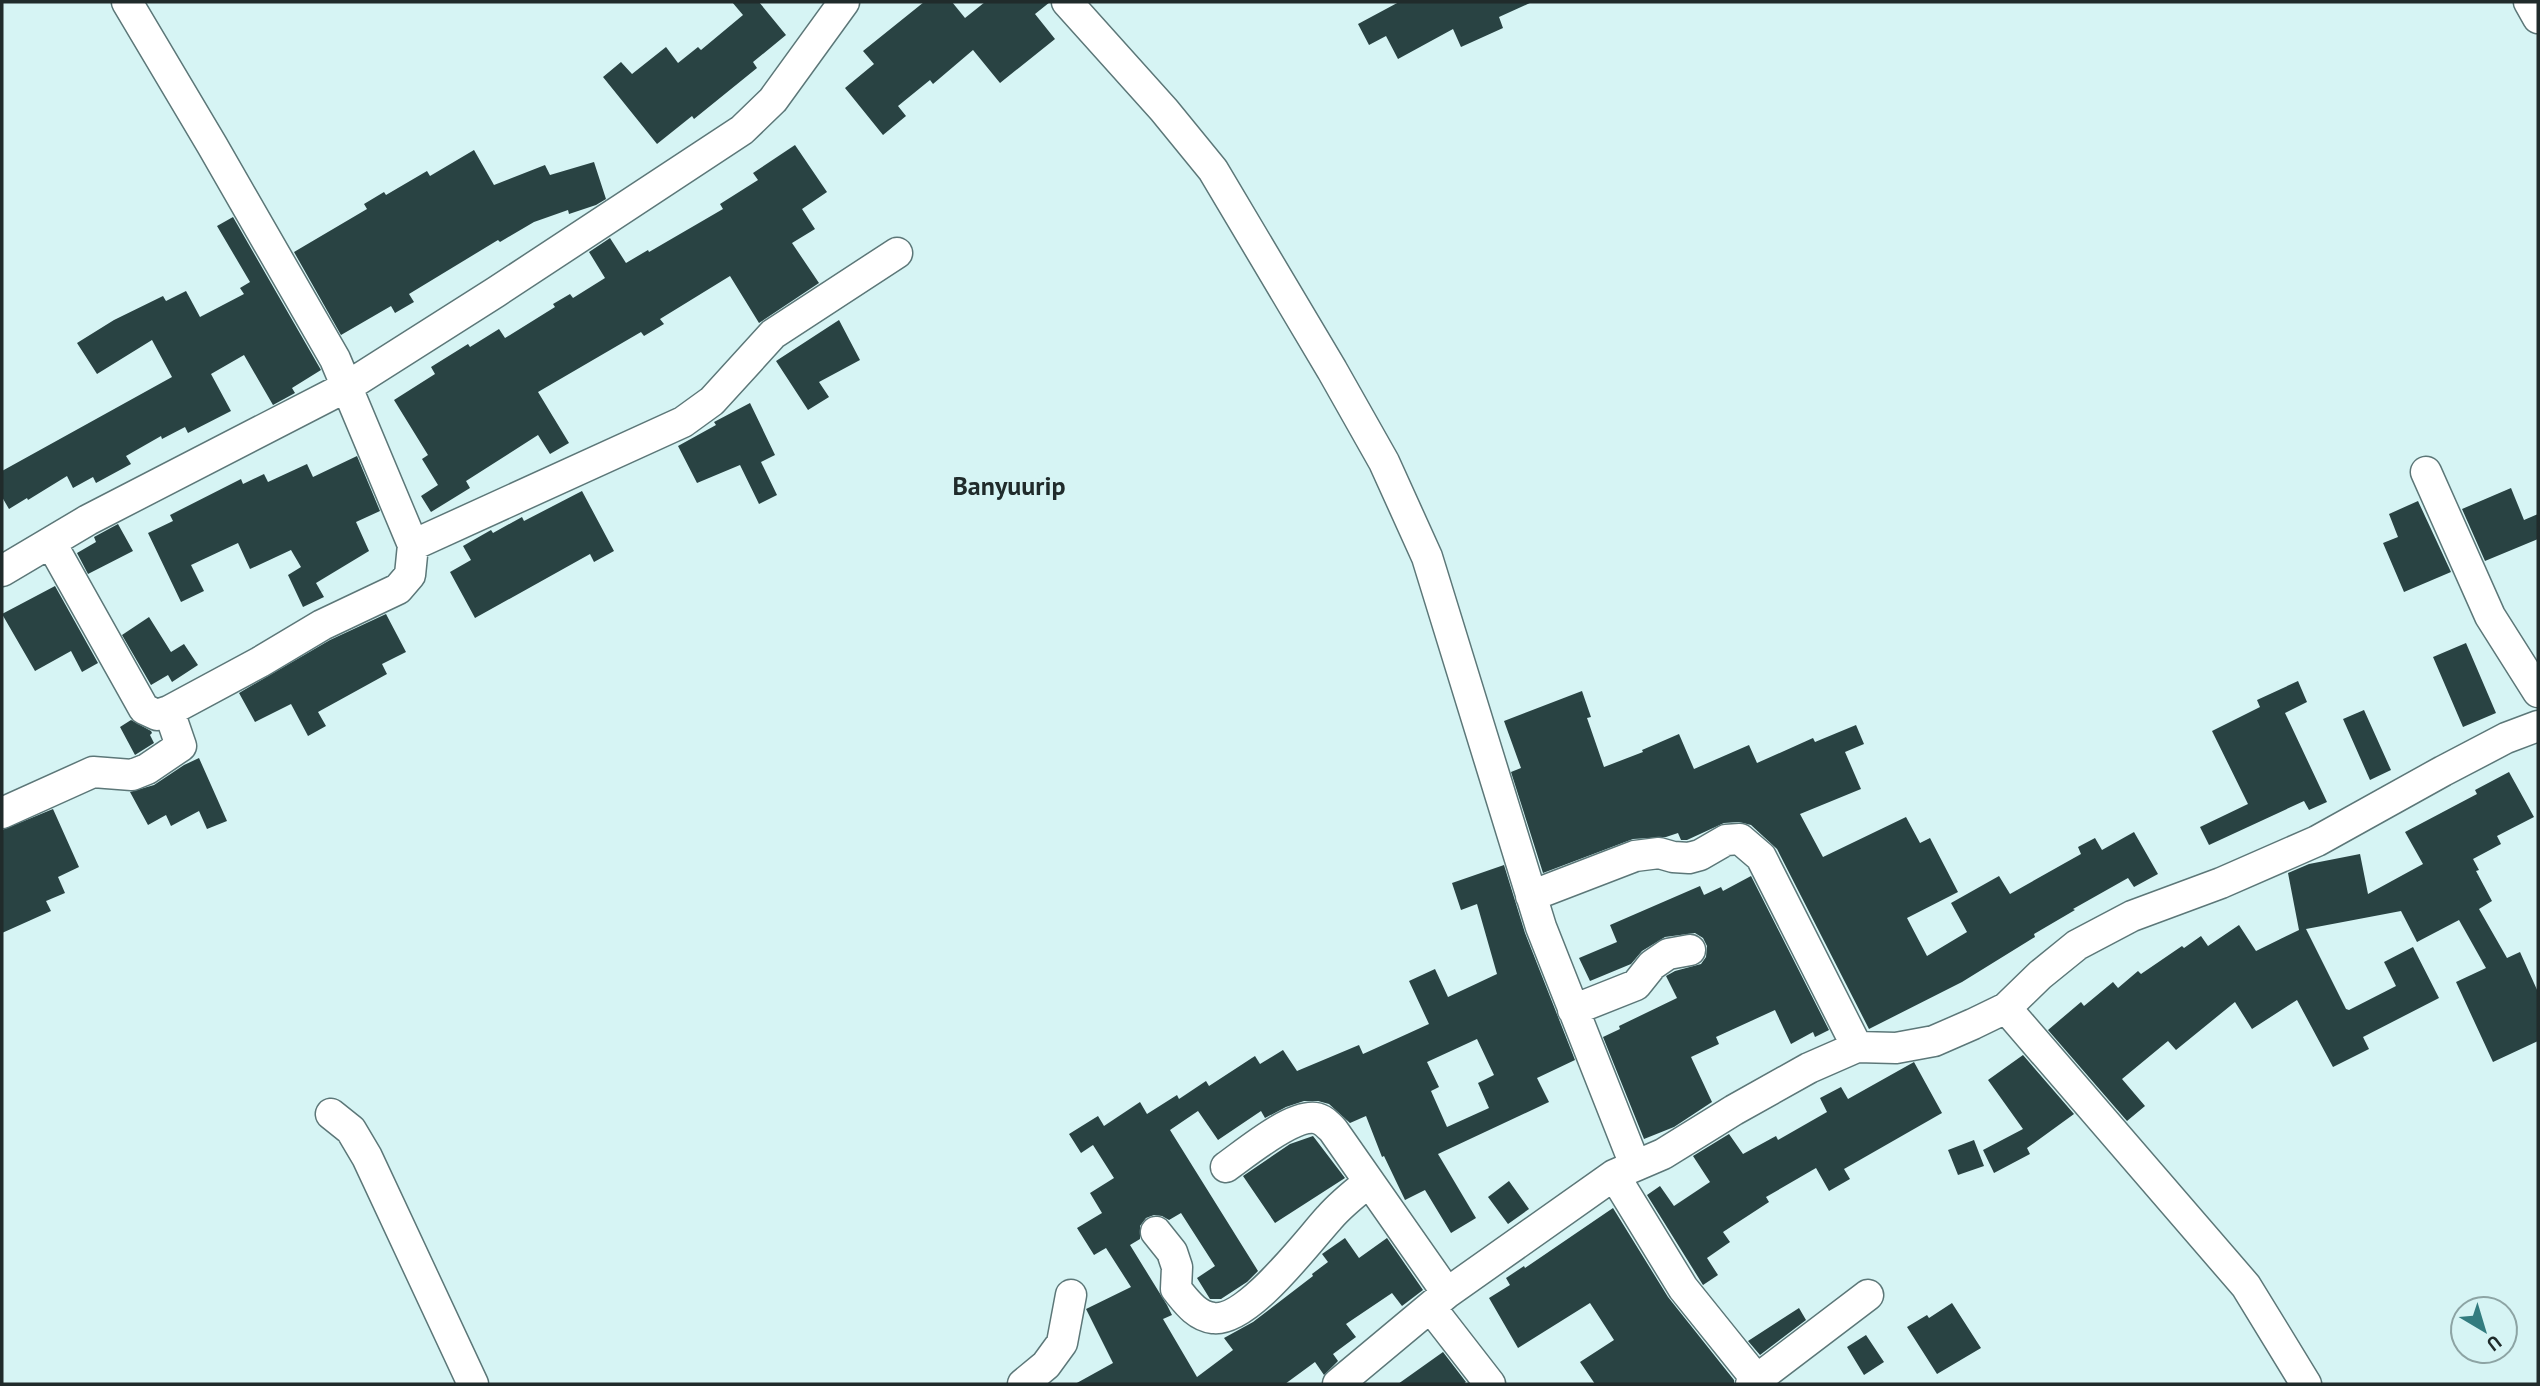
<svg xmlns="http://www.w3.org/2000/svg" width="2540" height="1386" viewBox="0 0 2540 1386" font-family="'PT Sans',sans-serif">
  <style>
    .building { fill: #294343; fill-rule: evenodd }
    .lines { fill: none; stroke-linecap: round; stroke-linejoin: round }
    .street-casing { stroke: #5c7778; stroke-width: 33 }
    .street { stroke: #fff; stroke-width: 30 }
    .labels { text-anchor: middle; stroke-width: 7; stroke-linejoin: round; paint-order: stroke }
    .quarter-label { font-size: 26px; font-weight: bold; fill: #202b2b; stroke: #d6f4f4 }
  </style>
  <rect width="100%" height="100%" fill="#d6f4f4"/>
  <path class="building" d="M732,2h27l27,33 -33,27 4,6 -63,51 -2,-3 -35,28 -54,-67 18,-15 11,12 34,-27 12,16 20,-16 3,3 42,-35z
    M924,2h28l13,16 20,-16h65l-15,12 20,25 -55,44 -27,-33 -40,34 -3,-4 -32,26 8,10 -23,19 -38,-47 29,-24 -11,-13z
    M1399,2h133l-33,15 4,11 -42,19 -8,-18 -55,30 -12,-23 -17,9 -11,-21z
    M795,145l32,47 -25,17 13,20 -23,14 27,40 -60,40 -29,-47 -70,43 4,5 -20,12 -3,-4 -103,60 31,51 -19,11 -12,-19 -72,46 4,7 -39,24 -10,-16 17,-11 -16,-26 6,-4 -34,-55 41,-26 -4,-7 37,-23 2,3 29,-18 6,9 50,-31 -2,-3 17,-10 3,4 32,-20 -16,-26 21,-14 16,25 22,-13 1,2 74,-43 -3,-5 38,-24 -5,-7z
    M474,150l20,35 51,-20 5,10 44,-13 12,37 -10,6 -27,9 -1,-4 -34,12 -34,20 -2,-2 -89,54 5,8 -19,11 -4,-7 -50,29 -47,-83 73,-43 -3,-5 20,-12 2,3 41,-24 3,5z
    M233,217l88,153 -29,18 3,5 -22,12 -29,-50 -33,19 20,37 -43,22 -3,-6 -23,12 -1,-3 -35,20 5,8 -35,19 -3,-6 -20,11 -6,-12 -39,24 -1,-2 -18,11 -7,-12v-26l170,-94 -20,-37 -55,34 -20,-31 37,-23 49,-24 3,5 20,-10 14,26 44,-23 -4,-6 10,-6 -33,-56z
    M839,320l21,40 -41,22 10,15 -21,13 -32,-49z
    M750,403l25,52 -14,7 16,33 -18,9 -19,-39 -43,18 -19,-37 38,-21 -2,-3z
    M357,456l23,55 -24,11 13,29 -53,32 8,14 -21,10 -15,-32 13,-8 -10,-17 -41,19 -12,-26 -47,22 13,26 -23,11 -33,-69 25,-12 -3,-6 71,-36 2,5 21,-10 4,8 39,-18 6,13z
    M2511,488l13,32 14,-6v25l-53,22 -23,-52z
    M582,491l32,60 -20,11 -4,-8 -115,64 -25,-46 21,-12 -8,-14 28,-16 2,3 29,-16 2,4z
    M2418,501l33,71 -47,20 -21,-49 15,-6 -9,-23z
    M118,524l15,27 -45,23 -11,-21 19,-11 -2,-5z
    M55,586l43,77 -16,9 -11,-21 -36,20 -33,-57z
    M386,614l20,38 -24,12 5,10 -69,38 8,14 -18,10 -17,-32 -36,18 -16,-29 91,-53z
    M149,617l22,35 13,-8 14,21 -26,17 -4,-7 -17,10 -29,-50z
    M2466,643l30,70 -33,14 -30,-70z
    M2298,681l9,21 -22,11 42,89 -18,8 -5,-9 -95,44 -9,-18 48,-23 -36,-73 48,-24 -3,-7z
    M1582,691l9,26 -4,1 17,49 39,-15 -1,-2 37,-16 15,35 55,-24 8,18 56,-25 2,4 41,-17 8,19 -19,8 16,37 -61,25 23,43 83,-40 14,26 10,-5 28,54 -51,26 20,38 40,-24 -16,-29 48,-27 11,18 71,-40 -3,-7 17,-9 7,12 32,-18 24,42 -24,13 -6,-9 -55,31 2,1 -41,24 1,3 -73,45 -93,47 -92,-180 -26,-24 -12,-3 -15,1 -37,17h-6l-3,-7 -12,4 -33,2 -90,34 -32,-101 10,-4 -17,-47z
    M2364,710l27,60 -21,10 -27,-61z
    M131,720l20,11 1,2 -2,2 4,8 -19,12 -15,-28z
    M199,758l28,63 -20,8 -8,-18 -28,15 -5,-11 -18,10 -18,-33 24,-7 30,-20z
    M2509,772l25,45 -37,19 4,8 -28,15 6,11 -3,1 16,30 -13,8 28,49 13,-6 18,40v49l-45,21 -37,-80 30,-14 -27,-48 -42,22 -16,-31 -95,18 40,80 3,1 47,-24 -12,-24 29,-15 26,51 -76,39 6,12 -36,18 -36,-67 -45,29 -17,-27 -59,48 -8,-9 -46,38 23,27 -18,15 -79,-91 33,-28 3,4 29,-24 5,6 20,-17 3,3 41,-28 2,2 17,-12 7,10 31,-21 17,26 43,-21 -11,-57 21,-9 51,-10 8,40 55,-30 -18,-32 72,-38 -2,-4z
    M53,809l26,58 -21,10 7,16 -19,8 5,10 -49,22v-103z
    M1504,865l21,68 50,127 -38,18 12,24 -111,52 38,64 -25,15 -26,-43 -20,10 -21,-44 -2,1 -16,-41 -16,7 -21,-19 -11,-3h-14l-18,6 -21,11 -4,-7 -43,29 -20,-29 -28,19 88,141 -11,11 -26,17h-11l-13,-21 18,-12 -34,-53 -12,7 -7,-4 -8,-1 -8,3 -6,8v13l-10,6 37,60 5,10 -9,4 34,58 36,-27 -9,-12 29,-16 60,-46 -1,-2 16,-12 -6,-8 23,-16 14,20 28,-20 36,52 -21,16 -10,-13 -46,31 10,13 -23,17 5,7 -14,14 -9,-13 -30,22h-210l38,-21 -27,-54 45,-22 -25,-39 -12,7 -17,-27 25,-15 -12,-20 24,-15 -21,-33 -12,8 -12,-19 29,-18 6,10 36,-24 7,12 30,-19 2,4 27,-18 3,5 46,-30 5,8 23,-14 14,21 62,-26 4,9 66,-30 -20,-43 26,-12 13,28 49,-23 -20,-70 -16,6 -9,-27zM1477,1039l17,36 -16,8 11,25 -42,19 -16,-36 8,-4 -12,-25z
    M1751,876l78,154 -14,7 -2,-5 -22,12 -16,-34 -59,27 3,7 -28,13 21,45 -38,25 -30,12 -41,-102 17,-8 -1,-3 58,-28 -11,-22 9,-5 26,-7 5,-7 1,-11 -4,-8 -8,-5 -30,4 -23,14 -11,13 -41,17 -11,-23 38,-16 -7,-17 90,-39 4,9 17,-8 2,4z
    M2023,1055l51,59 -47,34 3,6 -36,19 -11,-23 40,-21 -35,-49z
    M1914,1062l28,51 -98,56 6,10 -21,12 -13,-23 -50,29 3,5 -46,30 7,10 -23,16 11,17 -15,10 -56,-90 13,-9 14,20 36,-24 -17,-26 36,-22 14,20 33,-18 2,4 49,-28 -7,-14 21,-11 7,12z
    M1313,1136l32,42 -70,45 -32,-47 47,-32z
    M1974,1140l10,26 -26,9 -10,-25z
    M1509,1181l20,28 -21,15 -20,-27z
    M1613,1208l55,89 66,83v4h-139l-15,-22 34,-22 -24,-37 -72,45 -29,-50 21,-13 -4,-7 18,-12 1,2z
    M1952,1303l29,45 -44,26 -30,-47 20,-12 2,3z
    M1799,1308l7,12 -46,35 -12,-14z
    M1866,1335l18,27 -20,13 -17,-28z
    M1443,1352l23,30 -3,2h-65z"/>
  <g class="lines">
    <defs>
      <path id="street" d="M1067,2l97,108 49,60 119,200 52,92 43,95 114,370 94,238
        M2529,2l9,16
        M2426,472l64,144 48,76
        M51,543l93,166 13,6 12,-4 91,-49 62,-37 76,-36 12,-14 3,-30 -78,-186 -123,-214 -85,-143
        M413,545l270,-123 29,-21 61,-67 124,-81
        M2,571l86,-51 260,-134 148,-94 246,-162 31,-30 71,-98
        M2,813l91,-41 39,3 15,-6 34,-23 -12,-35
        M1531,896l104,-40 24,-3 14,4 16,1 11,-3 26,-15 14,-1 21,18 96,190
        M2006,1008l240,278 60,98
        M1573,1010l63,-25 16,-20 16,-11 22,-4
        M331,1114l20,16 16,27 106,227
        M1226,1167c20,-14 65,-52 89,-49 8,1 13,7 18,12l114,163
        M1614,1175l69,113 74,92
        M1156,1232l16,20 5,15 -1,22c10,12 20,27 37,29 34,5 94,-76 116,-100 12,-14 26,-25 40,-36
        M1431,1308l59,76
        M1023,1384l23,-19 16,-22 9,-48
        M1338,1384l109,-91 167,-118 49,-21 71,-44 75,-42 48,-21 39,1 38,-7 39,-17 33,-16 34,-33 37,-30 55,-29 89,-33 96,-42 126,-70 63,-33 32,-12
        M1751,1384l117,-89"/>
    </defs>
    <use href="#street" class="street-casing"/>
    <use href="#street" class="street"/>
  </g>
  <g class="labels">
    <g class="quarter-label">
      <text x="1009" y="495">Banyuurip</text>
    </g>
  </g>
  <rect width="2540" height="1386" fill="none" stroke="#202b2b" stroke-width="7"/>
  <g transform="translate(2484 1330) rotate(142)"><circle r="33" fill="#d6f4f4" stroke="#8da4a4" stroke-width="2"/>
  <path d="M0-5L12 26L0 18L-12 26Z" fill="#337c7f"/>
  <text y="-10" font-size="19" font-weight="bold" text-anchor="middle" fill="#202b2b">U</text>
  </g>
</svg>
